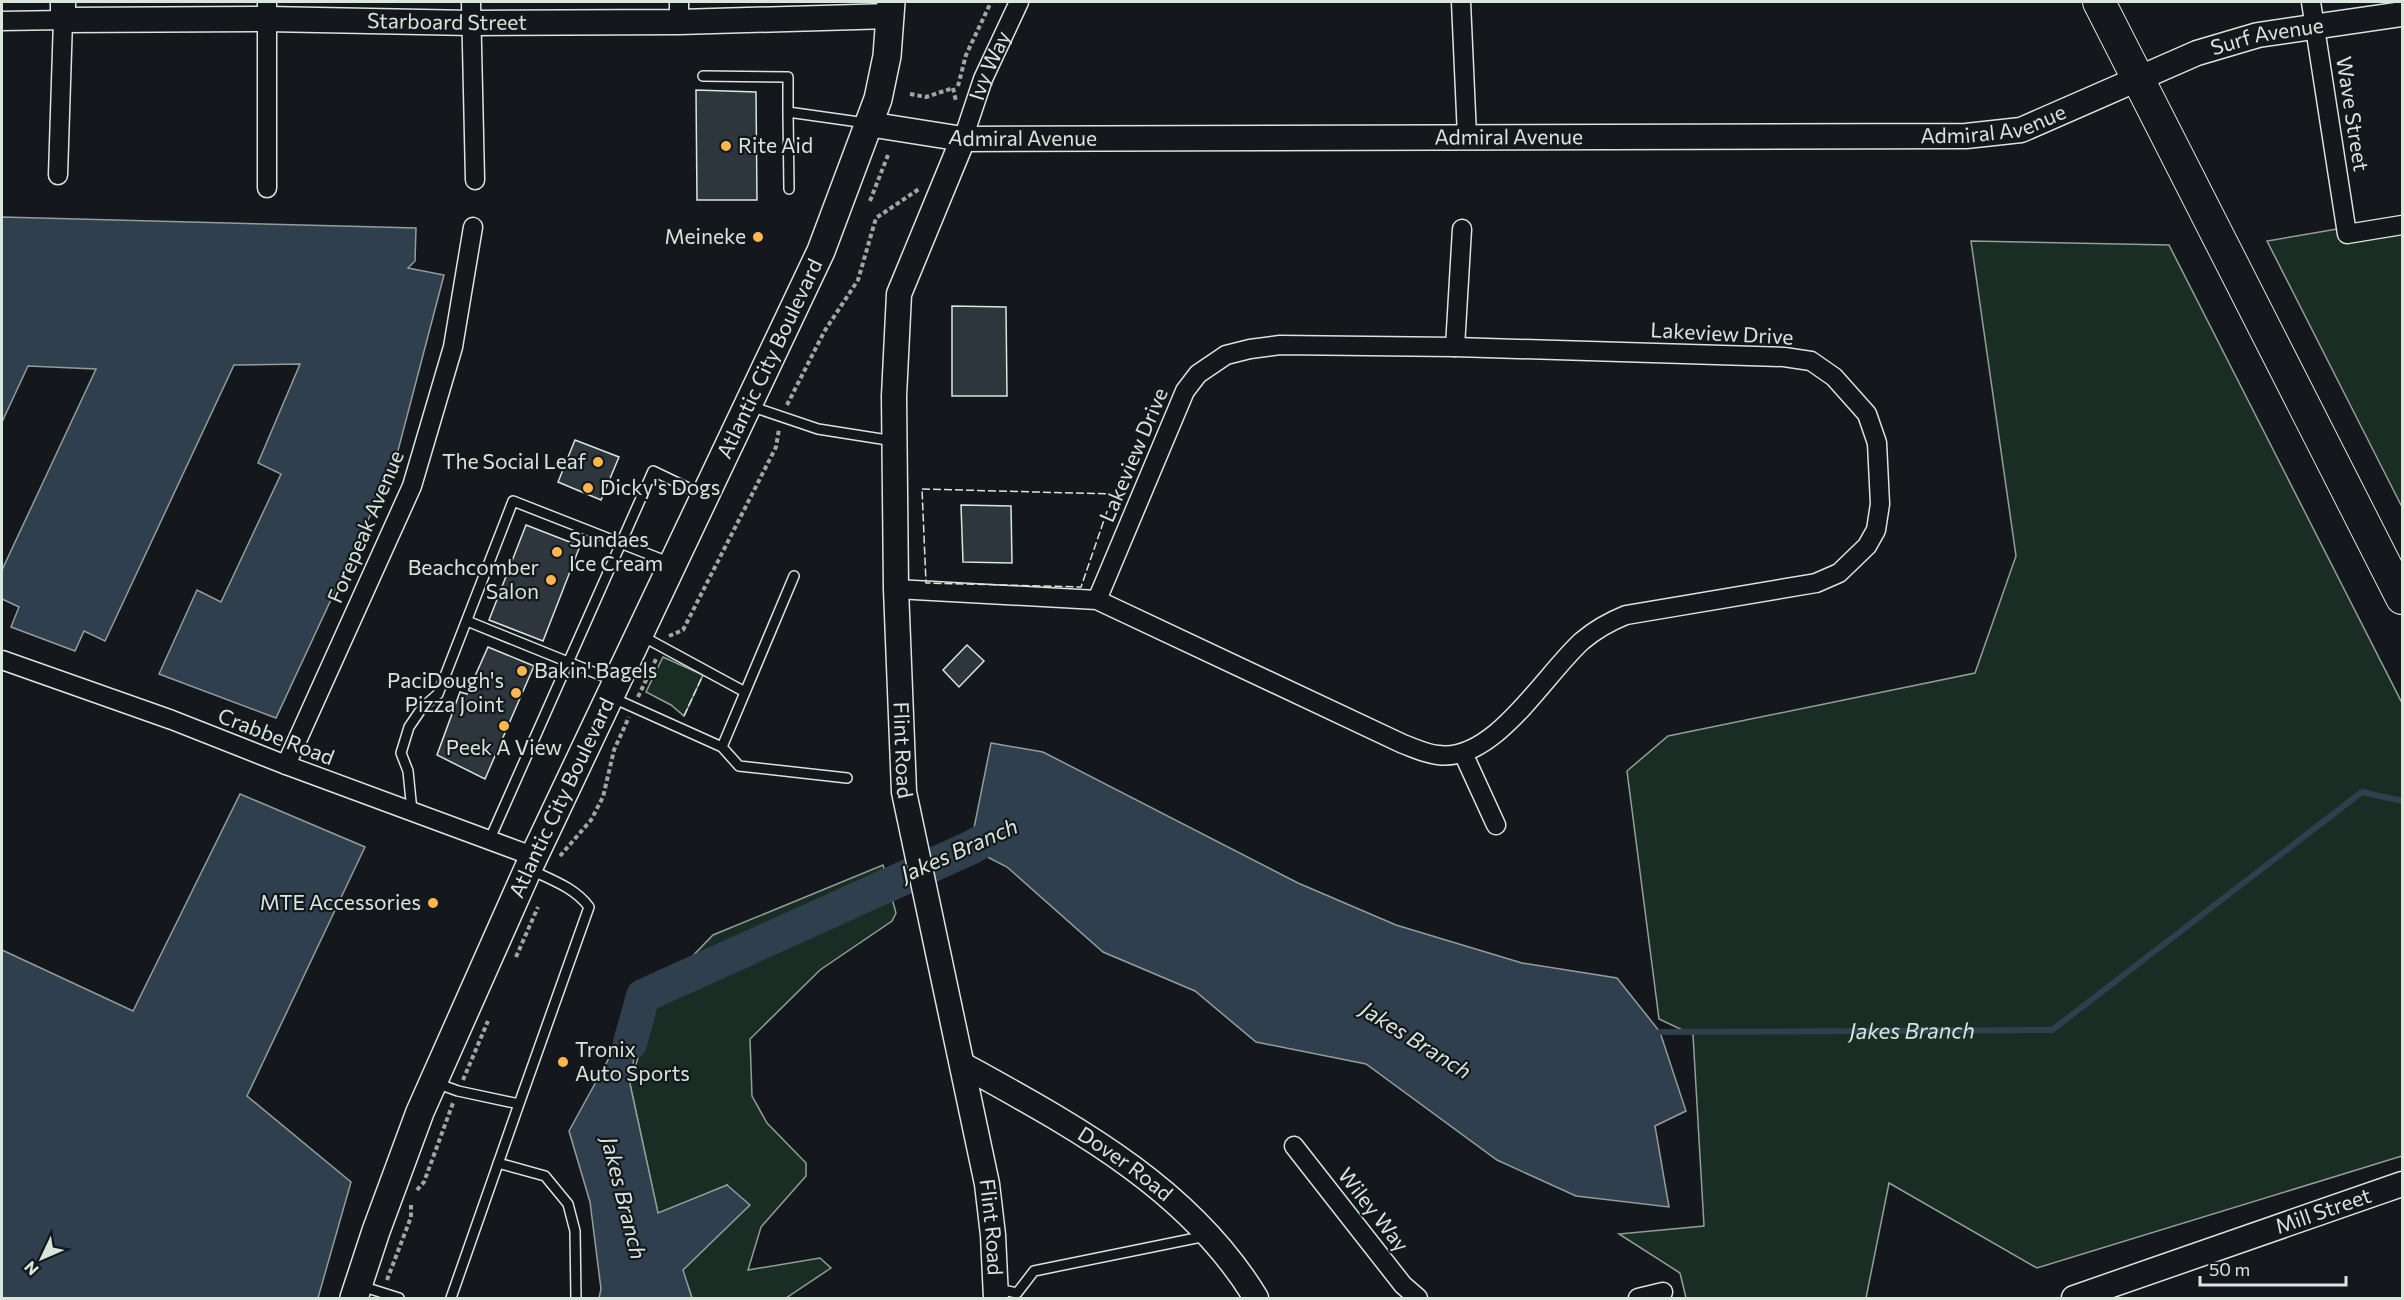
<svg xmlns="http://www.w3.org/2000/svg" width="2404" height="1300" viewBox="0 0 2404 1300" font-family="Commissioner,sans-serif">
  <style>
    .green { fill: #1a2d24; stroke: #939e99; stroke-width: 1.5 }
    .water { fill: #2f3f4d; stroke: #939e99; stroke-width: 1.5 }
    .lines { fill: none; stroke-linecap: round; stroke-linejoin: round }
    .stream { stroke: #2f3f4d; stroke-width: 6 }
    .river { stroke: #2f3f4d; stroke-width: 34 }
    .building { fill: #2c363c; stroke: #d8e6dc; stroke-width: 1.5 }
    .lane-casing { stroke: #d8e6dc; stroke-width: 12 }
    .street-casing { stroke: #d8e6dc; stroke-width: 21 }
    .secondary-casing { stroke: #d8e6dc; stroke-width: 27 }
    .primary-casing { stroke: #d8e6dc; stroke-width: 30 }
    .highway-casing { stroke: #d8e6dc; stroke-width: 34 }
    .path { stroke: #9da8a2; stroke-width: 4; stroke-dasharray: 4.5 3; stroke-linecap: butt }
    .lane { stroke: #14181c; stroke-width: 9 }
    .street { stroke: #14181c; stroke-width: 18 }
    .secondary { stroke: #14181c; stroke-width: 24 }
    .primary { stroke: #14181c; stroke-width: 27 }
    .highway { stroke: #14181c; stroke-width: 32 }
    .fence { stroke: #d8e6dc; stroke-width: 1.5; stroke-dasharray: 8 3; stroke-linecap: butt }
    .poi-dot { fill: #ffb74d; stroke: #14181c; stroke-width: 2 }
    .labels { text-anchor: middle; stroke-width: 4.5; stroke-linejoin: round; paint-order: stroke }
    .street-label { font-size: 21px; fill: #d8e6dc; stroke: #14181c }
    .poi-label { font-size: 21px; fill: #d8e6dc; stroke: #14181c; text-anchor: start }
    .water-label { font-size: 22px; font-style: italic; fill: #d8e6dc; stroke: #14181c }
  </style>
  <rect width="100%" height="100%" fill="#14181c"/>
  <path class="green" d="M2402,218v289l-135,-266z
    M1971,241l198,4 233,458v453l-365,112 -148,-85 -23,115h-180l-6,-25 -61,-39 85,-8 -11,-191 -34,-16 -32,-248 41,-35 307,-63 41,-117z
    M663,657l40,18 -19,41 -13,-11 -25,-13z
    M883,865l13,48 -4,8 -72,49 -70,69 2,57 15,27 39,40v13l-45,51 -13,43 72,-12 11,10 -45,30h-94l-10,-28 45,-85 -69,29 -28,-130 28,-92 55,-57z"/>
  <path class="water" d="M2,217l414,11 -1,33 -7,7 36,7 -49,187 -119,256 -117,-44 38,-84 24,12 60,-128 -23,-11 42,-99 -66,1 -129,276 -21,-10 -9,20 -64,-24 8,-20 -17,-8v-29l94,-201 -68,-3 -26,56z
    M991,743l52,9 255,131 98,42 126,38 95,15 43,54 26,79 -31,15 14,81 -93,-11 -79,-36 -131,-96 -110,-22 -61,-51 -92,-39 -96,-85 -37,-19z
    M240,794l125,53 -118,249 104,86 -33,116h-316v-348l131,61z
    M643,996l-13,88 28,129 69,-28 23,20 -67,65 9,28h-93l2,-9 -11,-87 -21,-71z"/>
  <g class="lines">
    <path class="stream" id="s1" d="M1660,1032l392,-2 310,-238 40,9"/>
    <path class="river" d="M630,1043l13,-47 327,-148 41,-22"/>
  </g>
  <path class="building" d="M696,90l60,2 1,108h-60z
    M952,306l54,1 1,89h-55z
    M575,440l44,17 -18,43 -43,-18z
    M961,505l50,1 1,57 -49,-1z
    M526,525l54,21 -37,95 -54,-21z
    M967,645l17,16 -25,26 -16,-17z
    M488,647l46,19 -49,113 -48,-24 23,-63 7,2z"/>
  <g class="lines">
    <defs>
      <path id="lane" d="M703,76l85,1v35l78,11
        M788,112l1,77
        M750,406l68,23 76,12
        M794,576l-72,171 17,19 108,12
        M467,621l148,60
        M642,636l103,56
        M613,698l109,49
        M412,811l-4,-40 -7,-18 8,-26 13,-19 16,-14 75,-193 158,62
        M489,841l164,-370 50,24
        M436,1083l22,8 61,13 70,-197c-14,-19 -37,-27 -58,-37
        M498,1163l47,13 23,28 7,27 1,67
        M361,1286l38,12
        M998,1289l19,4 17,-22 172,-35
        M451,1298l68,-194"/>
      <g id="street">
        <path d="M471,2l4,178"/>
        <path d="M679,2v20"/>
        <path d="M1461,2l6,134"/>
        <path d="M2311,2l36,232 55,-9"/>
        <path d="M2,21l61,-1 -5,155"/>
        <path id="s2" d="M963,139l20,-60 36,-77"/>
        <path d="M267,188v-186"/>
        <path d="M1455,347l7,-118"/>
        <path d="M896,589l201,11 306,144c11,4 23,10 35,11 56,8 107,-81 144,-114 13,-11 29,-20 44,-26l190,-32 23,-10 28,-27 9,-16 4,-26 -3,-61 -10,-29 -33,-37 -23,-16 -27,-4 -329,-10 -175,-2 -30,4 -24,6 -28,19 -13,17 -88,209"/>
        <path d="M2,660l170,60 114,45 249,92"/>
        <path d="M1463,753l33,72"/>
        <path d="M286,765l126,-279 41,-139 20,-120"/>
        <path d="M1294,1146l109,139 15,13"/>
        <path d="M1638,1298l25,-6"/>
      </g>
      <g id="secondary">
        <path id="s3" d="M63,2v18l204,-1 205,4 207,-1 212,-6"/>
        <path id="s4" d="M868,124l95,15 1003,-3 55,-6 176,-77 61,-18 144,-21"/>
        <path id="s5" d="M963,139l-64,155 -5,102 2,193 8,203 83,392 6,51 3,63"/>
        <path id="s6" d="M963,1065c110,61 226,122 293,233"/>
        <path id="s7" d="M2074,1298l328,-114"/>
      </g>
      <g id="primary">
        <path id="s8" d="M354,1298l22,-67 44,-119 108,-243 293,-618 57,-152 9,-43 4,-54"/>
      </g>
      <path id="highway" d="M2099,2l303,596"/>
    </defs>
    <use href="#lane" class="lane-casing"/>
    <use href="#street" class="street-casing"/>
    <use href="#secondary" class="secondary-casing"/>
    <use href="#primary" class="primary-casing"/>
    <use href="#highway" class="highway-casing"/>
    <path class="path" d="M958,86l8,-31 25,-53
      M953,88l3,13
      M910,94l16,3 27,-9
      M870,201l18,-46
      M787,405l37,-73 34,-52 18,-62 43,-29
      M669,636l14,-6 93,-183 3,-18
      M638,697l19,-40
      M560,856l31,-36 12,-23 11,-47 15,-33
      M516,957l22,-50
      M463,1080l25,-59
      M417,1190l7,-8 29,-79
      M387,1280l24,-63v-12"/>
    <use href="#lane" class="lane"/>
    <use href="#street" class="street"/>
    <use href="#secondary" class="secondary"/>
    <use href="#primary" class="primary"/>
    <use href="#highway" class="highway"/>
    <path class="fence" d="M922,489l191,5 -32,93 -155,-4z
      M684,716l19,-41"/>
  </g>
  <g class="poi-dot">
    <circle cx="726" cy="146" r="6"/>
    <circle cx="758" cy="237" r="6"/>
    <circle cx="598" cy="462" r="6"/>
    <circle cx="588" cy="488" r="6"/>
    <circle cx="557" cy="552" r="6"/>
    <circle cx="551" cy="580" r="6"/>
    <circle cx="522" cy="671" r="6"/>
    <circle cx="516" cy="693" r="6"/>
    <circle cx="504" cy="726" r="6"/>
    <circle cx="433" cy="903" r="6"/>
    <circle cx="563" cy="1062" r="6"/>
  </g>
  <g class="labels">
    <g class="street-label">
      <text dy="7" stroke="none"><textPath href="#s3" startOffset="402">Starboard Street</textPath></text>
      <text dy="7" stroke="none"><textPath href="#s4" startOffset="1419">Surf Avenue</textPath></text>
      <text dy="7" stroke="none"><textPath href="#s2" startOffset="78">Ivy Way</textPath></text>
      <text transform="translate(2352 114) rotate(81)" y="7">Wave Street</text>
      <text dy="7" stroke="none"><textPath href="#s4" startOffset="1128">Admiral Avenue</textPath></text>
      <text dy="7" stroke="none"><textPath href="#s4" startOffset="642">Admiral Avenue</textPath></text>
      <text dy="7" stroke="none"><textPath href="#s4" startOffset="156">Admiral Avenue</textPath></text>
      <text transform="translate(1722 334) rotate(3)" y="7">Lakeview Drive</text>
      <text dy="7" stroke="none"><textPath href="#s8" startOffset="1028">Atlantic City Boulevard</textPath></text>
      <text transform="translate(1134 455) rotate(-67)" y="7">Lakeview Drive</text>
      <text transform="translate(366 527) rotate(-67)" y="7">Forepeak Avenue</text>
      <text transform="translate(276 737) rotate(21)" y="7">Crabbe Road</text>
      <text dy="7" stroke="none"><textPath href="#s5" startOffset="624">Flint Road</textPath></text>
      <text dy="7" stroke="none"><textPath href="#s8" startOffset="542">Atlantic City Boulevard</textPath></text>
      <text dy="7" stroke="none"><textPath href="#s6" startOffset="190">Dover Road</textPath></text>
      <text transform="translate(1373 1210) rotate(52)" y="7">Wiley Way</text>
      <text dy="7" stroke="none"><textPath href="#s7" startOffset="264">Mill Street</textPath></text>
      <text dy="7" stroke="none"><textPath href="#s5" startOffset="1110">Flint Road</textPath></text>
    </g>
    <g class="poi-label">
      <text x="738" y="153">Rite Aid</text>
      <text x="746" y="244" text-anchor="end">Meineke</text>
      <text x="586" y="469" text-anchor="end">The Social Leaf</text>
      <text x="600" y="495">Dicky's Dogs</text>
      <text x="569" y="547">Sundaes<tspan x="569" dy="24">Ice Cream</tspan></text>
      <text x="539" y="575" text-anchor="end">Beachcomber<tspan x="539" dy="24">Salon</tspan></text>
      <text x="534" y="678">Bakin' Bagels</text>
      <text x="504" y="688" text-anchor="end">PaciDough's<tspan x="504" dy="24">Pizza Joint</tspan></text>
      <text x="504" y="755" text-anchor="middle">Peek A View</text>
      <text x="421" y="910" text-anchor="end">MTE Accessories</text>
      <text x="575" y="1057">Tronix<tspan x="575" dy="24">Auto Sports</tspan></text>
    </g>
    <g class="water-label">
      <text transform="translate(959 850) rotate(-24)" y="8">Jakes Branch</text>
      <text dy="8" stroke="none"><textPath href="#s1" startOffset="252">Jakes Branch</textPath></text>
      <text transform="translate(1416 1040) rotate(32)" y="8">Jakes Branch</text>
      <text transform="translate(624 1198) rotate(76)" y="8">Jakes Branch</text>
    </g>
  </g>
  <rect width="2404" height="1300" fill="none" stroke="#d8e6dc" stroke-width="6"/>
  <g transform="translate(42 1258) rotate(226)" stroke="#14181c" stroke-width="4.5" paint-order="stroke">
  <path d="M0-4.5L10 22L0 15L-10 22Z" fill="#d8e6dc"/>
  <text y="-9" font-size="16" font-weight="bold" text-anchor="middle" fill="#d8e6dc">N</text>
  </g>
  <path d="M2200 1276v9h146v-9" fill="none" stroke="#d8e6dc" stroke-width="3"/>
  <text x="2209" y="1276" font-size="18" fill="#d8e6dc" stroke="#14181c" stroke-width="4.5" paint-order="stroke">50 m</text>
</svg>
